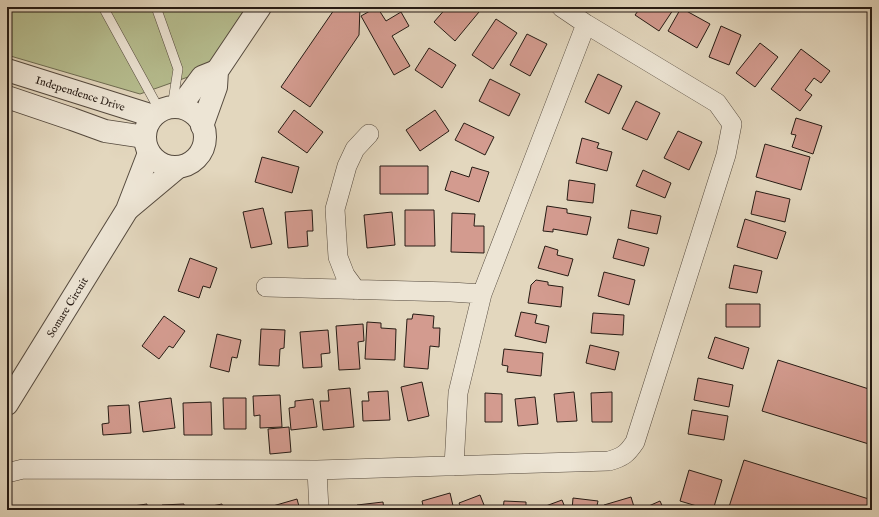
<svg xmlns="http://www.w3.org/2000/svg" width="879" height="517" viewBox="0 0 879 517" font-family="'IM FELL English',serif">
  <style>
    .green { fill: #b6bd8f; stroke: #6e6c52 }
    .building { fill: #d39b8f; stroke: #261b14 }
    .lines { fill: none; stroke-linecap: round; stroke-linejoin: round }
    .service-casing { stroke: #554a3e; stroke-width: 10 }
    .minor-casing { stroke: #554a3e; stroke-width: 20 }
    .tertiary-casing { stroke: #554a3e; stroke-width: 24 }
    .service { stroke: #ede5d5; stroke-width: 9 }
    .minor { stroke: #ede5d5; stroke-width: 19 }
    .tertiary { stroke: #ede5d5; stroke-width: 22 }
    .labels { text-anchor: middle; stroke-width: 3.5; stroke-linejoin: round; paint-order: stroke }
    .street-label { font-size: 11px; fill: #261b14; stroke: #ede5d5 }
  </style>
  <rect width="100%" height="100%" fill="#e3d7be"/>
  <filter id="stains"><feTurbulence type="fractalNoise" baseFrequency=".005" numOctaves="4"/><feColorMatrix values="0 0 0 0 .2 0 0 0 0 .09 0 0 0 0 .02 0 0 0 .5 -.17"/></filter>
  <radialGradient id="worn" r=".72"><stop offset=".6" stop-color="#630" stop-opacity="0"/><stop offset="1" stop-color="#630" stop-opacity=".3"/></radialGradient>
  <path class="green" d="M7,7h239l-41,64 -65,23 -133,-39z"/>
  <path class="building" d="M336,7h24l-1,28 -49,72 -29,-20z
    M377,7l9,14 15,-9 8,14 -17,10 18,30 -16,9 -33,-59z
    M447,7h26l6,5 -24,29 -21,-19z
    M641,7h34l-16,24 -24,-16z
    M681,8l29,16 -13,24 -29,-17z
    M496,19l21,14 -24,36 -21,-14z
    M721,26l20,9 -12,30 -20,-8z
    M527,34l20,10 -17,32 -20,-11z
    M760,43l18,14 -23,30 -19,-14z
    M429,48l27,17 -14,23 -27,-18z
    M801,49l29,22 -9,12 -7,-5 -9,12 7,5 -12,16 -29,-22z
    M598,74l24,12 -13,28 -24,-12z
    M490,79l30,15 -11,22 -30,-15z
    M636,101l24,12 -13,27 -25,-11z
    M294,110l29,22 -16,21 -29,-21z
    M435,110l14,21 -29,20 -14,-21z
    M796,118l26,8 -9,28 -21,-7 4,-12 -5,-1z
    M464,123l30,14 -9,18 -30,-15z
    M678,131l24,11 -13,28 -25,-12z
    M582,138l17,5 -2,5 15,4 -5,19 -31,-8z
    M765,144l45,13 -9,33 -45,-13z
    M262,157l37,10 -7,26 -37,-11z
    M380,166h48v28h-48z
    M472,167l17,5 -10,30 -34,-12 6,-19 18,6z
    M643,170l28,13 -6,15 -29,-12z
    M569,180l26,4 -2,19 -26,-3z
    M756,191l34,8 -5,23 -34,-8z
    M547,206l20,3v4l24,4 -4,18 -34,-6v3l-10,-1z
    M263,208l9,36 -21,4 -8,-36z
    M312,210l1,21h-6l1,15 -20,2 -3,-36z
    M405,210h29l1,36h-30z
    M631,210l30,6 -4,18 -29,-6z
    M392,212l3,33 -28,3 -3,-33z
    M452,213l23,1 -1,12h10v27l-33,-1z
    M745,219l41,13 -9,27 -40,-12z
    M618,239l31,9 -5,18 -31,-8z
    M545,246l13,4 -1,5 16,4 -5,17 -30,-8z
    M190,258l27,10 -7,20 -7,-2 -4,12 -21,-7z
    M734,265l28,6 -5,22 -28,-5z
    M604,272l31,8 -6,25 -31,-9z
    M536,280l12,2v3l15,2 -2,20 -33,-4 3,-18z
    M726,304h34v23h-34z
    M521,312l16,3 -2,8 14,3 -3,17 -31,-7z
    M593,313l31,2 -1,20 -32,-2z
    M413,314l21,2 -1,12h7l-1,19 -9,-1 -2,23 -24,-2 3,-48h5z
    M164,316l21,15 -12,17 -4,-2 -10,13 -17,-13z
    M367,322l14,1v5l15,1 -1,31 -30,-1z
    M363,324l1,17 -6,1 2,27 -21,1 -3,-44z
    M261,329l24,1 -1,18 -4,1 -1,17 -20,-1z
    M328,330l2,23 -9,1 1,13 -19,1 -3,-36z
    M217,334l24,6 -4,18 -5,-1 -3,15 -19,-5z
    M715,337l34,11 -6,21 -35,-11z
    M590,345l29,7 -4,18 -29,-7z
    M504,349l39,4 -2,23 -34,-4 1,-6 -6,-1z
    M778,360l94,30v55l-110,-34z
    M698,378l35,7 -4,22 -35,-7z
    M422,382l7,34 -21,5 -7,-34z
    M350,388l4,39 -31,3 -3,-29h9l-1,-11z
    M388,391l2,29 -27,1 -1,-20h7l-1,-9z
    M574,392l3,29 -20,1 -3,-28z
    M612,392v30h-20l-1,-29z
    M485,393l17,1v28h-17z
    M280,395l2,32 -22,1v-13l-6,1 -1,-20z
    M535,397l3,27 -20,2 -3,-27z
    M171,398l4,30 -32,4 -4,-30z
    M223,398h23v31h-22z
    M313,399l4,28 -26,3 -2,-22 6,-1v-6z
    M211,402l1,33h-28l-1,-32z
    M129,405l2,28 -28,2 -1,-11 7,-1 -1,-17z
    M692,410l36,6 -4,24 -36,-6z
    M289,427l2,25 -21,2 -2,-25z
    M744,460l128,40v10h-144z
    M689,470l33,10 -9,30h-3l-30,-9z
    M450,493l4,17h-30l-2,-9z
    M480,495l6,15h-24l-3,-7z
    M631,497l4,13h-29l-2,-5z
    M573,498l25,3 -2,9h-24z
    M297,499l3,11h-33l-1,-2z
    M562,500l4,10h-31z
    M504,501l22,1v8h-23z
    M660,501l4,9h-22v-1z
    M383,502l1,8h-26l-1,-5z
    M147,504v6h-20l-1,-3z
    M184,504v6h-22v-5z
    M222,504l1,6h-25l-1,-1z
    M415,506l1,4h-20z"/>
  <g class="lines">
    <defs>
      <path id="service" d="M103,7l57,104
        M156,7l22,62 -6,38"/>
      <path id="minor" d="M266,287l185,5 31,2 104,-270
        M356,290l-11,-15 -7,-18 -3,-48 12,-43 8,-17 14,-15
        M454,466l4,-73 24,-99
        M317,470l2,40
        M7,473l16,-4 294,1 292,-9c14,-4 18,-7 26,-19l91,-287 6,-31 -15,-21 -131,-79 -25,-17"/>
      <g id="tertiary">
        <path id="s1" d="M7,70l146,46"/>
        <path d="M7,97l65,22 33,12 40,6"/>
        <path d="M180,107l22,-30 15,-6"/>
        <circle cx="175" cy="137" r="30"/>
        <path d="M202,126l14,-39 1,-16 43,-64"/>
        <path d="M129,208l49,-41"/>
        <path id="s2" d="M7,404l120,-194 22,-57"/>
      </g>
    </defs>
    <use href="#service" class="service-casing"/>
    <use href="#minor" class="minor-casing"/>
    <use href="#tertiary" class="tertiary-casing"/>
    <use href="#service" class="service"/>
    <use href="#minor" class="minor"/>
    <use href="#tertiary" class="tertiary"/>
  </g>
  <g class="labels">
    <g class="street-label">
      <text dy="4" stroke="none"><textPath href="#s1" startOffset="77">Independence Drive</textPath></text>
      <text dy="4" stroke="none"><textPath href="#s2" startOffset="114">Somare Circuit</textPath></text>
    </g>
  </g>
  <rect width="879" height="517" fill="none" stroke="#e3d7be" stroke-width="24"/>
  <rect x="8" y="8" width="863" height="501" fill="none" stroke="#261b14" stroke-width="2"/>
  <rect x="12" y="12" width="855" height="493" fill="none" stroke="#261b14"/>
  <rect width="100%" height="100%" filter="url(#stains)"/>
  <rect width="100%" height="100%" fill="url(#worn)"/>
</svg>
